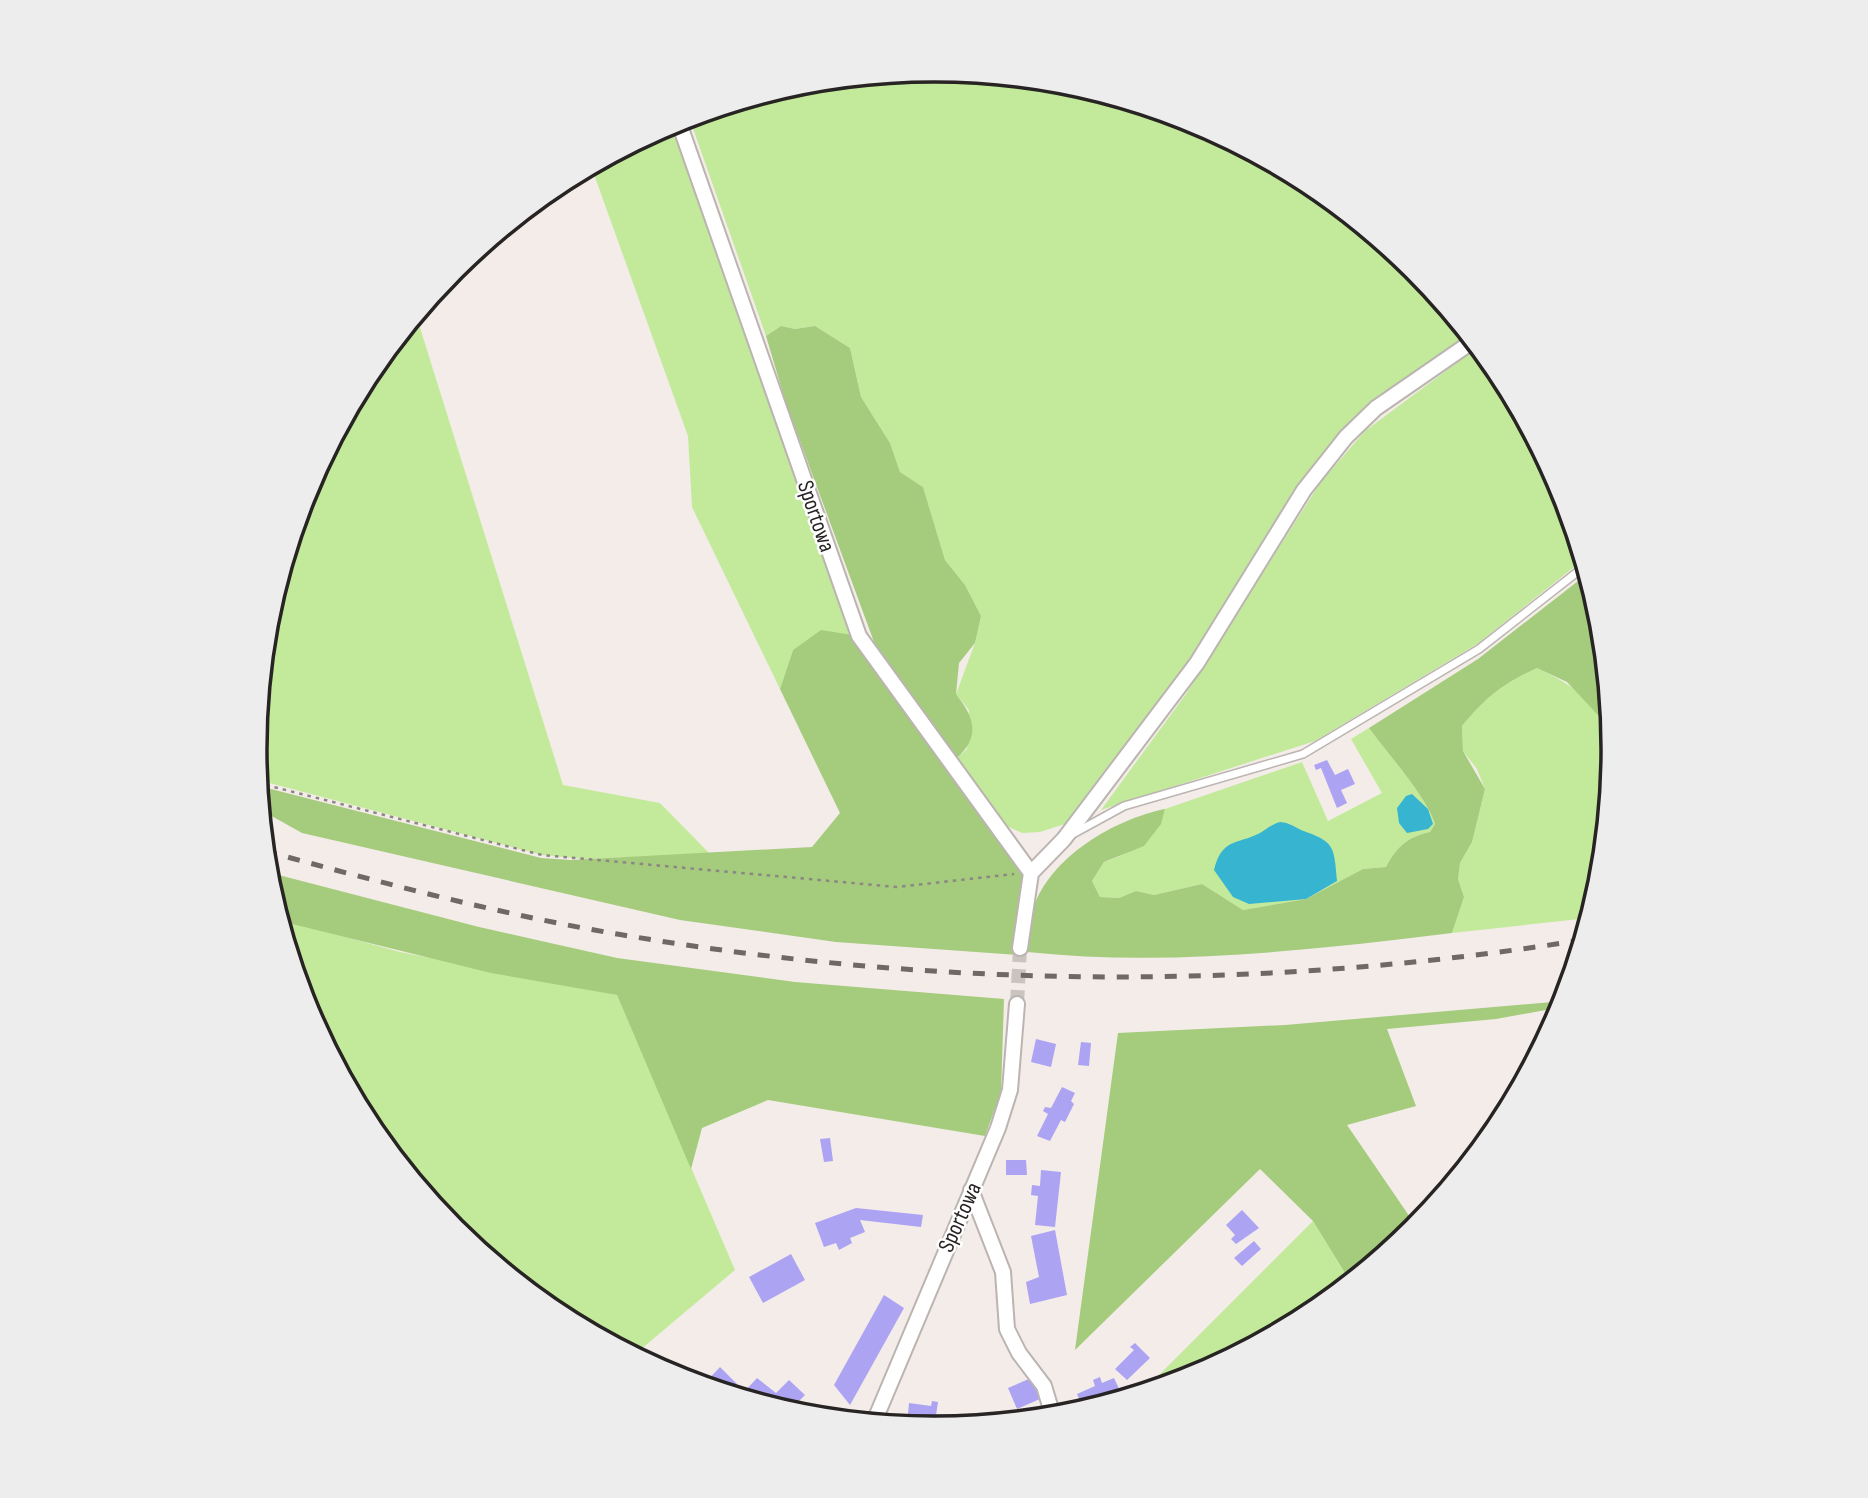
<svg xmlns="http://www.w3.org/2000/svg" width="1868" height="1498" viewBox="0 0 1868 1498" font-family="'Sofia Sans Condensed',sans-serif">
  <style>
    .green { fill: #c3ea9b }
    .forest { fill: #a5cb7c }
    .water { fill: #37b5d0 }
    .building { fill: #ada3f3 }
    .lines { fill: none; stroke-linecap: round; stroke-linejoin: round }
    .street-tunnel { stroke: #cac4c1; stroke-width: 14; stroke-dasharray: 14 7; stroke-linecap: butt }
    .lane-casing { stroke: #bbb4b1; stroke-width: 10 }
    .street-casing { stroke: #bbb4b1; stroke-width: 18 }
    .path { stroke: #8c8784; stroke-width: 2.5; stroke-dasharray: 3.5 5; stroke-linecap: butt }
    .lane { stroke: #fff; stroke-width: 7 }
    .street { stroke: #fff; stroke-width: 14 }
    .rail { stroke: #6e6967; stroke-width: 5; stroke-dasharray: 12 12; stroke-linecap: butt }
    .labels { text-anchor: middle; stroke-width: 5; stroke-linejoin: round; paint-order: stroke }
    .street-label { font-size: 23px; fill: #272423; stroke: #fff }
    .rim { fill: none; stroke: #272423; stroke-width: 3.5 }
  </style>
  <rect width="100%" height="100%" fill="#f3ece8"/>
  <path class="green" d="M934,70l133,13 127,39 118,63 102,84 55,66 -117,86 -59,70 -105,174 -114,156 -34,11 -18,1 -15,-7 -50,-68 10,-9 2,-39 -13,-16 19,-51 6,-27 -16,-31 -20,-25 -22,-73 -23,-15 -10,-29 -29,-46 -11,-49 -35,-22 -20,3 -14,-3 -15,10 -77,-219 113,-34z
    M673,122l186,514 -38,-5 -28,19 -13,39 -88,-182 -4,-71 -97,-270z
    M416,315l147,470 97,18 50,51 -126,5 -42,-4 -284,-75 -3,-31 13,-133 39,-127 63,-118z
    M1478,347l21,25 62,118 22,70 -106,84 -162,97 -214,69 85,-116 134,-211 45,-52z
    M1537,668c35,16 72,41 76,81l-13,133 -11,36 -137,15 12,-36 -6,-18 2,-16 12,-21 13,-53 -8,-20 -14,-18 -1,-25c24,-29 40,-42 75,-58z
    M1369,728c18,25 58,69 66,96l-5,8c-22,5 -33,14 -44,35l-23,2 -57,30 -63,11 -41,-26 -48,11 -18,-4 -17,7 -19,-1 -8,-16 12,-19c27,-8 53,-25 61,-53l137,-47 26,59 54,-28 -31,-54z
    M280,919l120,33 217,43 118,275 -101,85 -78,-42 -102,-84 -85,-103 -62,-118z
    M1313,1221l37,60c-61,50 -133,88 -208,111z"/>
  <path class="forest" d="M781,326l14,3 20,-3 35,22 11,49 29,46 10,29 23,15 22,73 20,25 16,31 -6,27 -16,20 -3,31c18,23 25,42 1,64l-83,-116 -89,-242 -19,-64z
    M1587,574c3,10 11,52 14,57l10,98 -44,-47 -30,-14c-35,16 -51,29 -75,58l1,25 22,38 -13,53 -12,21 -2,16 6,18 -12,36c-141,17 -283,34 -425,19 2,-14 2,-29 6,-43 17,-52 80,-89 132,-100l-4,15 -17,22 -40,16 -12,19 8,16 19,1 17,-7 18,4 48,-11 41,26 63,-11 57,-30 23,-2c11,-21 22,-30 44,-35l5,-8c-8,-27 -48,-71 -66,-96l109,-69z
    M821,630l38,6 172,237 -12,82 -183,-13 -156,-22 -378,-87 -41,-23 -2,-24 282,72 30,2 241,-13 28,-34 -60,-124 13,-39z
    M267,872l212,55 138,31 178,24 209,17 -3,93 -16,44 -217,-36 -66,28 -11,41 -74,-174 -126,-22 -211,-52z
    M1564,1001l-2,6 -66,12 -109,10 29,77 -69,19 69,101 -66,55 -37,-60 -53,-52 -185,181 43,-317 167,-8z"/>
  <path class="water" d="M1412,794l16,15 5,15 -5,5 -21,4 -8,-10 -2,-15 9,-12z
    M1280,822c10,1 13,4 21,8 33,12 33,14 36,51l-31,18 -57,5 -16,-7 -19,-27c8,-32 22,-25 46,-37 7,-4 12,-9 20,-11z"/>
  <path class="building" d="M1327,760l8,15 13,-6 7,15 -14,6 6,13 -10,5 -16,-40 -5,2 -2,-5z
    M1036,1039l20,5 -5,23 -20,-5z
    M1081,1042l10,1 -2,23 -11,-1z
    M1062,1087l13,6 -4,8 3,3 -9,18 -4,-2 -11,21 -13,-5 11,-22 -5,-3 2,-4 6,1z
    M830,1138l3,23 -9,1 -4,-23z
    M1006,1160h20l1,15h-21z
    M1041,1170l20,2 -6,55 -20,-2 3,-29 -7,-1 1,-10 8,1z
    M856,1208l67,7 -2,12 -61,-7 5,12 -15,6 2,5 -13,7 -3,-7 -12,4 -9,-24z
    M1242,1210l17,18 -23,16 -5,-5 4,-4 -9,-10z
    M1055,1230l12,65 -37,9 -4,-22 13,-5 -8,-41z
    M1254,1241l7,8 -19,17 -8,-8z
    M791,1254l14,26 -42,23 -14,-26z
    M884,1295l20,13 -54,97 -16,-20z
    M1135,1343l15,15 -23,22 -12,-11 19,-19 -4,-3z
    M720,1367l17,17 -8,9 -26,-8z
    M1100,1377l2,6 12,-5 8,17 -38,15 -7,-16 18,-8 -2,-6z
    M757,1378l19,15 13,-13 16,15 -14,14 5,4 -47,-14 -5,-7z
    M1031,1378l9,21 -23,10 -9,-21z
    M932,1401l6,1 -3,20 -6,-1 -1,6 -21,-2 2,-22 22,3z"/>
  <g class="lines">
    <path class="street-tunnel" d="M1017,1004l3,-56"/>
    <defs>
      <path id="lane" d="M1071,835l53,-29 179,-52 176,-105 106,-83"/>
      <path id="street" d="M678,120l181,516 172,237
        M1020,948l11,-75 33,-34 133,-176 107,-173 42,-53 30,-29 97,-67
        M971,1190l32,82 4,57 12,24 25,33 9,30
        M874,1422l124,-294 12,-38 7,-86"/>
    </defs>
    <use href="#lane" class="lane-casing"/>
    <use href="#street" class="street-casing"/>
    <path class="path" d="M258,783l284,72 355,32 117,-13"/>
    <use href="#lane" class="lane"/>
    <use href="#street" class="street"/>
    <path class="rail" d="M265,851c118,32 237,64 358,84 319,54 640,56 959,5"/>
  </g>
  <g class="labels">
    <g class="street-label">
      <text transform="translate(817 516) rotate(71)" y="8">Sportowa</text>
      <text transform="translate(959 1217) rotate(-66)" y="8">Sportowa</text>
    </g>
  </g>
  <path d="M0 0H1868V1498H0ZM267 749a667 667 0 1 1 1334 0a667 667 0 1 1-1334 0Z" fill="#eeeded" fill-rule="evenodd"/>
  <path class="rim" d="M267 749a667 667 0 1 1 1334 0a667 667 0 1 1-1334 0Z"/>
</svg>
